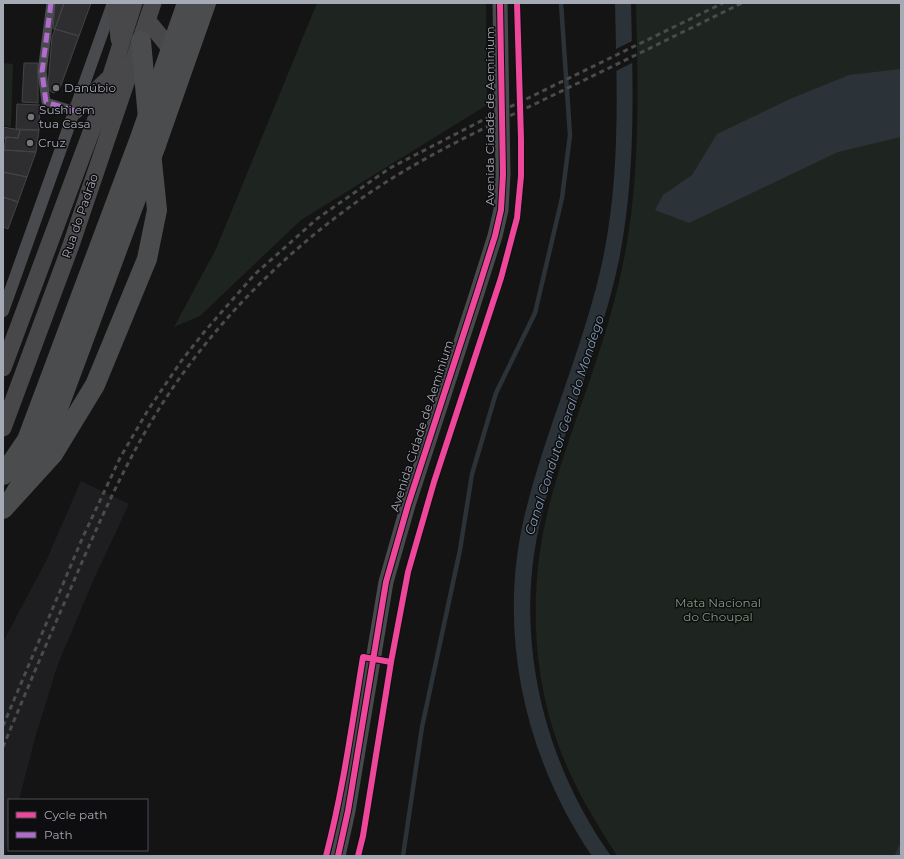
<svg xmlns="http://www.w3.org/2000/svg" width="904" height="859" viewBox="0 0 904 859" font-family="Montserrat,sans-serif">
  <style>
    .built { fill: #1e1e20 }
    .green { fill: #1e241f }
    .water { fill: #2b3339 }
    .pier { fill: #141414 }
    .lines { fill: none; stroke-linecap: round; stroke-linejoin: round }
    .stream { stroke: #2b3339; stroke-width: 4.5 }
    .building { fill: #2e2e30; stroke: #434447 }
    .pedestrian { stroke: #494a4d; stroke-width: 9 }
    .minor { stroke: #494a4d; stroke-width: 12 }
    .tertiary { stroke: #494a4d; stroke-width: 15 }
    .secondary { stroke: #48484b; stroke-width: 17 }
    .trunk { stroke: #4b4c4e; stroke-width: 20 }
    .rail { stroke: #4a4b4d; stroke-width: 3; stroke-dasharray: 5 4; stroke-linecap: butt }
    .trunk-bridge { stroke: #4b4c4e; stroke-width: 20 }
    .quiet { stroke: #b06ccc; stroke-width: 5; stroke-dasharray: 10 5; stroke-linecap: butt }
    .cycleway-casing { stroke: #0e0e10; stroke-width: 8 }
    .cycleway { stroke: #ed469a; stroke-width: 6 }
    .poi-dot { fill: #73767c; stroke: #0e0e10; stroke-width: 1.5 }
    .labels { text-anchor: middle; stroke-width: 3; stroke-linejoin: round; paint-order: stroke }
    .poi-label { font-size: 12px; fill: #a6aab4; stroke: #0e0e10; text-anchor: start }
    .street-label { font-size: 12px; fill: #a6aab4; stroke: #0e0e10 }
    .park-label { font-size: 12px; fill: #7e9e80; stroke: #0e0e10 }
    .water-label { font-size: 13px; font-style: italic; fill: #7e98ae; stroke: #0e0e10 }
  </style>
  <rect width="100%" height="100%" fill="#141414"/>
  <path class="built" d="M81,481l48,23 -36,77 -35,83 -23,74 -16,62h-10v38l-4,18h-2v-214l43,-81z"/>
  <path class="green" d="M317,3h169l1,102 -186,115 -101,96 -26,11 42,-78z
    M636,3h265v853h-284c-17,-28 -35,-55 -48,-85 -37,-81 -42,-175 -21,-261 21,-82 57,-159 74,-242 19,-88 16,-176 14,-265z
    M3,63l10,1 -2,63 -8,-2z"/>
  <path class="water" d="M615,3h16c2,86 5,172 -12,257 -19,91 -60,176 -80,267 -25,114 5,235 72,329h-19c-67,-98 -95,-222 -68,-338 20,-84 56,-162 76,-246 21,-89 17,-179 15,-269z
    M901,69v68l-63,15 -149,71 -34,-13 8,-15 29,-20 25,-41 73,-35 59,-24z"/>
  <path class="pier" d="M634,40v22l-20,10v-22z"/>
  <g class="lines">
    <path class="stream" d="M403,856l19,-129 38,-177 12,-76 24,-81 39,-80 27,-115 8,-63 -9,-132
      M897,856l4,-9"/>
  </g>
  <path class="building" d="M55,3h9l-9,26h-2z
    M64,3h27l-12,33 -24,-7z
    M55,29l24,7 -19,52 -2,3 -5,2 -5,-4v-3l4,-49z
    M24,63h14v40l-16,-1z
    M17,104l23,1 -1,25 -23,-1z
    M3,127l17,3 -2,8 -12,-1v2l-3,-1z
    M20,130h19l-3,22 -32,-2 2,-13 12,1z
    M3,150l33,2 -9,25 -24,-5z
    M3,172l24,5 -9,25 -15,-5z
    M3,197l15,5 -10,27 -5,-2z"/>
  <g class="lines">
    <path class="pedestrian" d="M51,3l-9,69 4,30 29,9"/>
    <path class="minor" d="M3,311l110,-308"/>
    <path class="tertiary" d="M338,856l10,-45 38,-229 22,-77 69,-212 18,-57 6,-26 2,-36 -3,-171"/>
    <path class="secondary" d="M116,3l3,36
      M147,20l27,33
      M75,111l33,-32
      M3,368l100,-268 31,-97
      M3,428l68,-183 82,-242"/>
    <path class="trunk" d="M141,41l7,77
      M156,145l50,-142
      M3,509l50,-55 42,-69 52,-126 10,-49 -6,-58"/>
    <path class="rail" d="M3,726l79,-187 38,-81 28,-48 34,-50 23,-29 50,-57 63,-56 72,-50 89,-46 244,-119
      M3,747c22,-53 44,-105 67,-157 26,-61 52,-121 87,-178 53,-85 126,-159 208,-216 55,-38 115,-66 174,-94 68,-33 136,-66 203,-99"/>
    <path class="trunk-bridge" d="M3,475l24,-35 113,-302 47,-135
      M13,497l31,-51 112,-301"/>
    <path class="quiet" d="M51,3l-9,69 4,30 29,9"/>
    <defs>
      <path id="cycleway" d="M326,856c17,-65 26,-132 37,-199l28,5
        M338,856l10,-45 38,-229 22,-77 69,-212 18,-57 6,-26 2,-36 -3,-171
        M358,856l5,-20 28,-174 17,-90 26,-90 67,-204 16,-60 4,-42v-37l-4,-136"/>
    </defs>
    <use href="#cycleway" class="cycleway-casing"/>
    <use href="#cycleway" class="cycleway"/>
  </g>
  <g class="poi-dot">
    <circle cx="56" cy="88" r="4"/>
    <circle cx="31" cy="117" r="4"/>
    <circle cx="30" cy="143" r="4"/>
  </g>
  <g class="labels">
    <g class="poi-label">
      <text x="64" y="92">Danúbio</text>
      <text x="39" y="114">Sushi em<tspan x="39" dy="14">tua Casa</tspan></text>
      <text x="38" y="147">Cruz</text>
    </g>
    <g class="street-label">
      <text transform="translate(490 116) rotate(-90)" y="4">Avenida Cidade de Aeminium</text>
      <text transform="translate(80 216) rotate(-71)" y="4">Rua do Padrão</text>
      <text transform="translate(422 426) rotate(-72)" y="4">Avenida Cidade de Aeminium</text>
    </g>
    <g class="park-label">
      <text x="718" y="607">Mata Nacional<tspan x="718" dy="14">do Choupal</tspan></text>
    </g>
    <g class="water-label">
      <text transform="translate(564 425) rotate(-72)" y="5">Canal Condutor Geral do Mondego</text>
    </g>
  </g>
  <rect width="904" height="859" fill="none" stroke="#a6aab4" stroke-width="8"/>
  <rect x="8" y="799" width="140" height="52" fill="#0e0e10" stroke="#4b4c52"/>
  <rect x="16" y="812" width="20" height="6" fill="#ed469a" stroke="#4b4c52"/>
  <text x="44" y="819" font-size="12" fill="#a6aab4">Cycle path</text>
  <rect x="16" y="832" width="20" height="6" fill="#b06ccc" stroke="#4b4c52"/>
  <text x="44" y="839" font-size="12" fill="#a6aab4">Path</text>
</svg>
